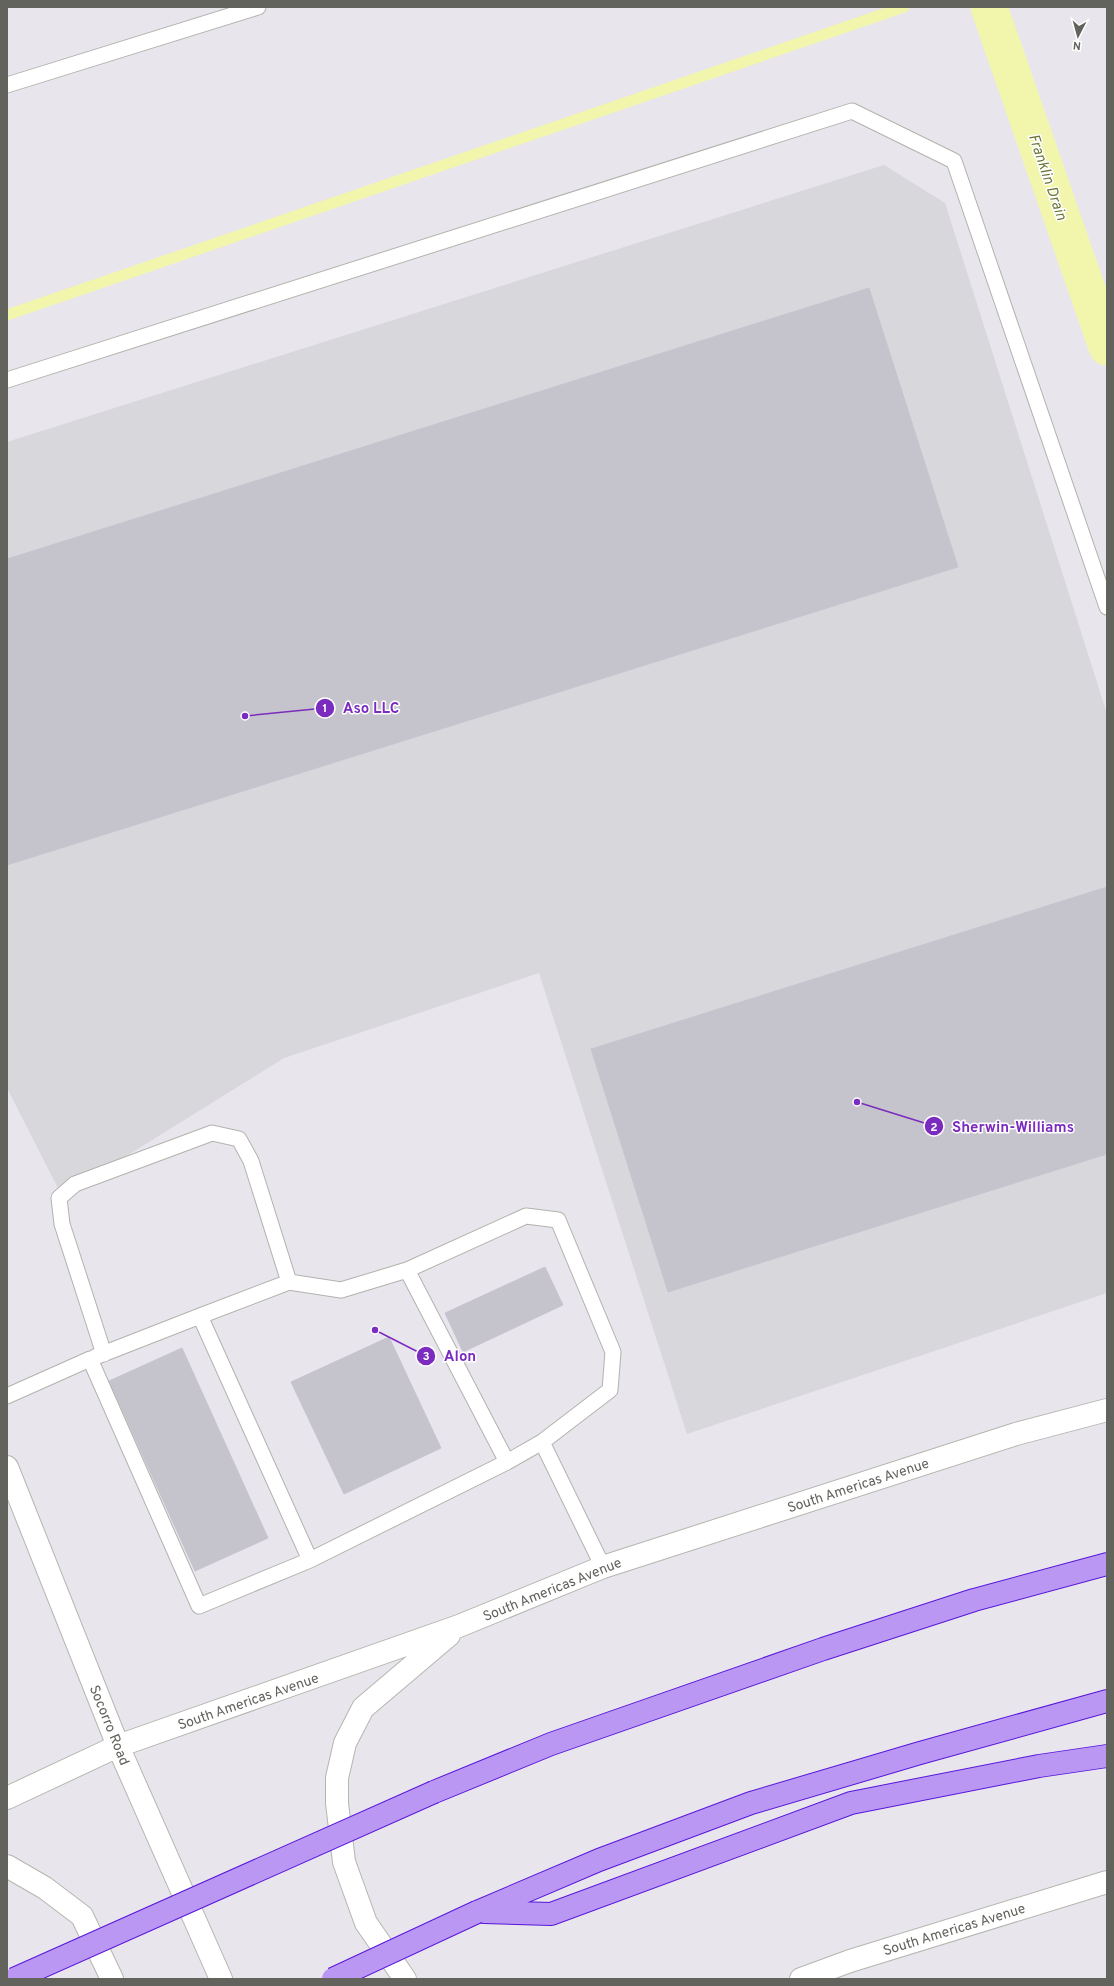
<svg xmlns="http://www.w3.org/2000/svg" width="1114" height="1986" viewBox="0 0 1114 1986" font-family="Overpass,sans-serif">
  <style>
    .industrial { fill: #d8d7dc }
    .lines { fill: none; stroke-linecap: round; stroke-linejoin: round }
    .stream { stroke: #f1f6ac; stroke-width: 11 }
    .canal { stroke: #f1f6ac; stroke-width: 37 }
    .building { fill: #c5c3cb; stroke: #c8c4d1 }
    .service-casing { stroke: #b2b3ad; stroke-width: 17 }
    .secondary-casing { stroke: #b4b6af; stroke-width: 24 }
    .motorway-casing { stroke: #5717db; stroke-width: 24 }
    .service { stroke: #fff; stroke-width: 15 }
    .secondary { stroke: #fff; stroke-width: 22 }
    .motorway { stroke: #ba97f2; stroke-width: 22 }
    .motorway-bridge-casing { stroke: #5717db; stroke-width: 24; stroke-linecap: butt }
    .motorway-bridge { stroke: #ba97f2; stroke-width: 22 }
    .labels { text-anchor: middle; stroke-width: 3; stroke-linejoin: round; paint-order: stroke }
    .street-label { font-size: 14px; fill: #62635c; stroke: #fff }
    .water-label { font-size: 15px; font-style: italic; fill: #6c7537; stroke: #fff }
    .leader { fill: none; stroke: #7b2cbf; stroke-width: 1.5 }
    .callout-dot { fill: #7b2cbf; stroke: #fff; stroke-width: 1.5 }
    .mark-label { font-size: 12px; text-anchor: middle; font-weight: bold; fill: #fff }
    .callout-label { font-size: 15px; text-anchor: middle; font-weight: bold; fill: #7b2cbf; stroke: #fff; stroke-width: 3; stroke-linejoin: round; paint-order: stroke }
  </style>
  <rect width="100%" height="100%" fill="#e8e5ed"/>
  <path class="industrial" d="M884,165l61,38 162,511v579l-420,141 -148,-461 -255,85 -222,138 -55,-108v-646z"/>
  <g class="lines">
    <path class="stream" d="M7,315l897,-308"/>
    <path class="canal" d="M989,7l118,340"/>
  </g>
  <path class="building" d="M869,288l89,279 -951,298v-306z
    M1107,887v267l-439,138 -77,-243z
    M545,1267l18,38 -100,47 -18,-39z
    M389,1337l52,111 -97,46 -53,-112z
    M182,1348l86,190 -73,33 -86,-190z"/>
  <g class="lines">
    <defs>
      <path id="service" d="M7,85l251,-78
        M7,380l845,-269 102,50 153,446
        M200,1316l89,-34 52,8 66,-20
        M104,1354l-42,-130 -3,-26 16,-14 137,-51 27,6 12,22 38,121
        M95,1357l105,-41 110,244
        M7,1396l83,-37 109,247 111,-46 197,-98 35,-20 61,125
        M507,1462l-100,-192 119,-54 32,4 55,132 -3,38 -68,52"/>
      <path id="secondary" d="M7,1467l111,279 103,233
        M7,1798l111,-52 341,-120 144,-59 413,-133 91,-24
        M7,1866l38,22 37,28 30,63
        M405,1979l-39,-56 -22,-61 -7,-59v-25l8,-35 18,-35 86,-73
        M801,1979l49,-18 257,-79"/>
      <path id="motorway" d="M434,1792l117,-48 272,-95 151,-49 133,-36
        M477,1912l122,-52 152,-57 169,-50 187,-52
        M484,1912l67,2 300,-111 188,-37 68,-10"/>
    </defs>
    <use href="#service" class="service-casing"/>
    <use href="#secondary" class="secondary-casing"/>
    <use href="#motorway" class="motorway-casing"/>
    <use href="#service" class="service"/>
    <use href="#secondary" class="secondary"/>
    <use href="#motorway" class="motorway"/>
    <defs>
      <path id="motorway-bridge" d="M14,1979l420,-187
        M333,1979l144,-67"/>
    </defs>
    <use href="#motorway-bridge" class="motorway-bridge-casing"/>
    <use href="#motorway-bridge" class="motorway-bridge"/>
  </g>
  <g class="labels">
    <g class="street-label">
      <text transform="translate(858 1485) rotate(-18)" y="5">South Americas Avenue</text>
      <text transform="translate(552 1589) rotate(-22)" y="5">South Americas Avenue</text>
      <text transform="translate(248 1701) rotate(-19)" y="5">South Americas Avenue</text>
      <text transform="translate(110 1725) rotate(68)" y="5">Socorro Road</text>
      <text transform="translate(954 1929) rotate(-17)" y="5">South Americas Avenue</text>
    </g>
    <g class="water-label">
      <text transform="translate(1048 177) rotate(71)" y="5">Franklin Drain</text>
    </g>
  </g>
  <path class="leader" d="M245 716L325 708M857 1102L934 1126M375 1330L426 1356"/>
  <g class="callout-dot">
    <circle cx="245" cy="716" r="4"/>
    <circle cx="857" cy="1102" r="4"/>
    <circle cx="375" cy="1330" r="4"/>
    <circle cx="325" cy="708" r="10"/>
    <circle cx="934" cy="1126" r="10"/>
    <circle cx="426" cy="1356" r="10"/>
  </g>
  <g class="mark-label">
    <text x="325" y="712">1</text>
    <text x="934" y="1131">2</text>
    <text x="426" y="1360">3</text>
  </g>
  <g class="callout-label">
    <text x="371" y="713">Aso LLC</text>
    <text x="1013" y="1132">Sherwin-Williams</text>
    <text x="460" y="1361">Alon</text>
  </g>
  <rect width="1114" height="1986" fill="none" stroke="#62635c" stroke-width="16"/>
  <g transform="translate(1078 36) rotate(186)" stroke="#ffffff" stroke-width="3" paint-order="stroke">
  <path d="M0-3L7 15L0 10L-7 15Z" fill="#62635c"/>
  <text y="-6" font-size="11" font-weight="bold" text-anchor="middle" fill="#62635c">N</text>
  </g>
</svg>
